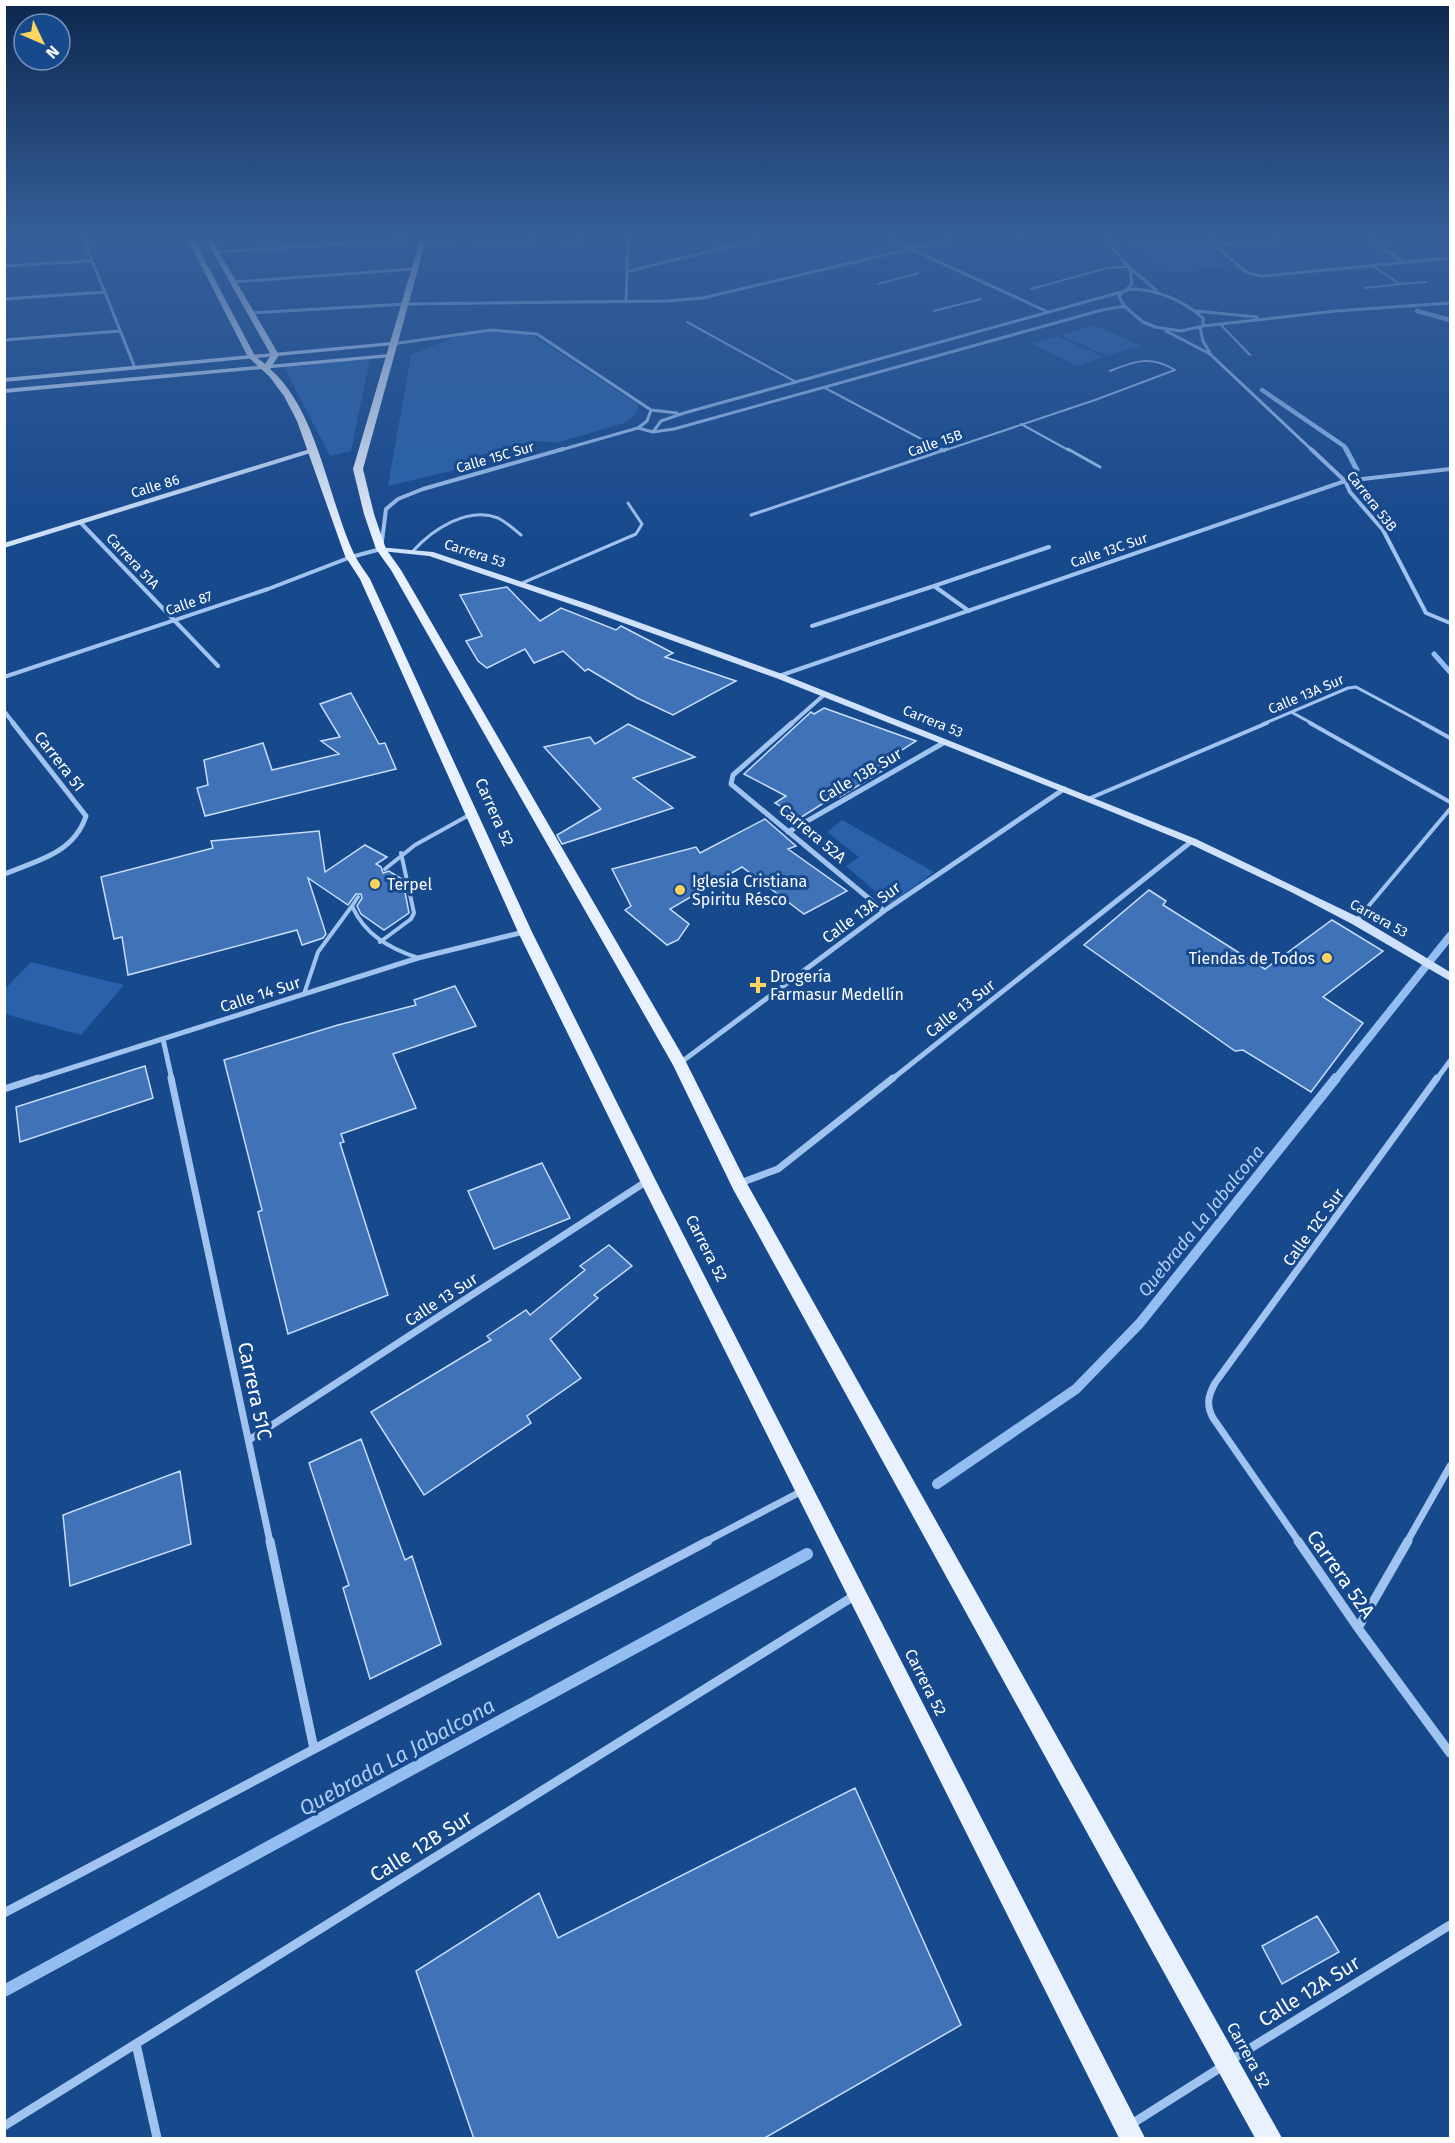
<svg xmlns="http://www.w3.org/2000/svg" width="1455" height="2143" viewBox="0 0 1455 2143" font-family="'Fira Sans',sans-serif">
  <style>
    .green { fill: #2962ab }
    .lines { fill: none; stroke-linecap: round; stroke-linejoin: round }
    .stream-far4 { stroke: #94bef2; stroke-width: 4.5 }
    .stream-far3 { stroke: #94bef2; stroke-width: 5 }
    .stream-far2 { stroke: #94bef2; stroke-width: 8 }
    .stream-far1 { stroke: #94bef2; stroke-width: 10 }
    .stream { stroke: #94bef2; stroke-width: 12 }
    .building { fill: #3f72b6; stroke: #c7defb; stroke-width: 1.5 }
    .lane-far2 { stroke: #a1c3ef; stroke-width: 2 }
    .lane-far1 { stroke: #a1c3ef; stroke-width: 3 }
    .lane { stroke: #a1c3ef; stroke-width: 4 }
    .street-far4 { stroke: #a1c3ef; stroke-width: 3 }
    .street-far3 { stroke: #a1c3ef; stroke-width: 4 }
    .street-far2 { stroke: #a1c3ef; stroke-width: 5 }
    .street-far1 { stroke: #a1c3ef; stroke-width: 7 }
    .street { stroke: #a1c3ef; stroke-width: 9 }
    .secondary { fill: #cfe1fb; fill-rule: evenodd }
    .primary { fill: #e9f1ff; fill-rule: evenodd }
    .poi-dot { fill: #ffd35f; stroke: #17498d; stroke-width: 2 }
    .labels { text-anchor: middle; stroke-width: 6; stroke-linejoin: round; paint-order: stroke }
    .far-street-label { font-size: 14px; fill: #fff; stroke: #17498d }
    .street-label { font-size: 16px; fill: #fff; stroke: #17498d }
    .poi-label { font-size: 16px; fill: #fff; stroke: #17498d; text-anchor: start }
    .water-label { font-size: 18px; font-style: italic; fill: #adcdf6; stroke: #17498d }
    .near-street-label { font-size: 20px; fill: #fff; stroke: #17498d }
    .near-water-label { font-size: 21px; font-style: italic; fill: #adcdf6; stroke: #17498d }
  </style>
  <rect width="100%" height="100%" fill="#17498d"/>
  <path class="green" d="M1130,240h66l32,27 -60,6z
    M1095,325l46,21 -34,10 -46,-21z
    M499,331l21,2 15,4 103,67 -1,8 -10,10 -71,21 -20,-2 -59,15 -14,12 -75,18 23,-131 48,-20z
    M1057,336l46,21 -26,9 -46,-23z
    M370,359l-19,92 -21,5 -46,-89z
    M842,820l92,52 -44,32 -44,-38 13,-9 -32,-25z
    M31,962l93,23 -43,50 -76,-21v-25z"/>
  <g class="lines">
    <path class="stream-far4" d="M1417,311l33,9
      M1262,390l82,56 3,5"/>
    <path class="stream-far3" d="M1346,449l11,21
      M1434,654l16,18"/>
    <path class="stream-far2" d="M1335,1080l115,-144"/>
    <path class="stream-far1" d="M937,1484l139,-95 64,-66 196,-245"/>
    <path class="stream" d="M4,1991l803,-437"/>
  </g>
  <path class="building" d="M507,587l33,34 21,-13 55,22 5,-4 52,27 -8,4 71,24 -63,34 -36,-17 -49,-29 -3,2 -22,-20 -29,12 -9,-14 -38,19 -9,-7 -12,-20 16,-5 -22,-41z
    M351,693l28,51 6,-1 11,26 -191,47 -8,-28 11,-3 -4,-25 59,-17 9,27 67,-16 -18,-13 19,-4 -20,-33z
    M824,708l92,33 -37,24 6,4 -45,28 -4,-2 -36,23 -25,-15 11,-7 -42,-22 67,-62 3,2z
    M628,724l67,33 -62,21 40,30 -111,36 -5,-9 44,-26 -57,-62 46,-10 5,7z
    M765,819l31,27 -8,3 59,42 -43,23 -62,-47 -72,42 19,15 -11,16 -11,5 -42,-35 6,-4 -19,-37 84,-22 4,6z
    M319,831l6,41 40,-27 22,12 -11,7 5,3 2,6 6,-2 13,8 1,5 -5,3 7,5 4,21 -25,17 -23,-16 -4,-8 5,-8 -1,-4h-5l-8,11 -40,-27 18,56 -3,4 -21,7 -5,-15 -169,45 -6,-38 -8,2 -13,-62 112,-29 -2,-7z
    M1149,890l17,11 -3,4 102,64 67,-49 51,31 -60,46 40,26 -52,69 -68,-42 -8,1 -151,-106z
    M455,986l21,40 -83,28 23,54 -75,26 3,8 -4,1 48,152 -100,39 -30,-122 4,-2 -38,-150 114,-35 78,-20 -2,-5z
    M145,1066l8,32 -133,44 -4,-35z
    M542,1163l28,55 -76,31 -26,-58z
    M609,1245l23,21 -38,29 4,3 -48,41 31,39 -54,38 4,7 -107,72 -53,-83 120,-72 -4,-4 39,-26 4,5 55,-45 -5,-4z
    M361,1439l44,121 7,-4 29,88 -71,35 -27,-91 6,-3 -40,-122z
    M180,1471l11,73 -121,42 -7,-71z
    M855,1788l106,237 -198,114h-289l-58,-168 123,-78 19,45z
    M1317,1916l22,36 -57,32 -20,-38z"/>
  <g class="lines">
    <path class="lane-far2" d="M478,245l53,-5
      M421,246l27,-1
      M1371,265l29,19 26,-2
      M878,284l40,-11
      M1365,288l35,-4
      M1031,289l76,-21 21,-1
      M934,311l47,-12
      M687,322l109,60
      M1220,324l30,31
      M825,388l119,63
      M1021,424l49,27
      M943,451l152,-51 80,-30c-24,-15 -41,-9 -65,1"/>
    <path class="lane-far1" d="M941,449l3,2
      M1068,449l32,18
      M751,515l196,-66
      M413,551c19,-21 54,-45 85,-33 8,4 16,11 23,17
      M520,584l116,-50 6,-10 -14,-21
      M1293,713l20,11
      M1263,724l85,-36 8,-1 69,37"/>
    <path class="lane" d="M1310,723l140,79
      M1423,723l27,15
      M1088,799l179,-76
      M385,869l30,-24 56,-31
      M358,897l-6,9c13,29 37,42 66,52
      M1356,921l94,-112
      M380,942l31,-23 3,-6 -13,-60
      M304,994l14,-42 34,-46"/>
    <path class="street-far4" d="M84,240l51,128
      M891,240l155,71
      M1105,240l25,28 26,22
      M1209,240l37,32 15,4 189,-18
      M1371,240l32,22
      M568,243l13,-3
      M1215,245l63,-5
      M215,252l190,-12
      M4,266l87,-5
      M629,271l126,-31
      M233,282l181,-13
      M1125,291l7,-7 -2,-15
      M1122,293l-3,3 5,10 19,16 12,5 26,4 22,-5 133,-15 114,-8
      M4,299l101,-7
      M626,302l2,-62
      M1196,311l61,6
      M250,313l156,-9 260,-3 37,-3 245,-58
      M1200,328l3,13 8,14 102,96
      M1166,331l44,23
      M4,340l116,-9
      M392,344l99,-14 46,4 114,76 -4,11 -9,7
      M651,410l26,3
      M653,432l8,-11 23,-8 448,-124c28,1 50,11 71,29v8
      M557,451l81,-23 15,4 21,-3 428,-119 23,-4"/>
    <path class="street-far3" d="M1311,449l34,32 5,11 33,38 43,83 24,10
      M81,523l137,143
      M969,611l-35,-25 115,-39
      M812,626l122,-40
      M779,676l566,-195 105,-12
      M4,677l264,-88 83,-32 30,-8 5,-40 12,-10 25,-10 140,-40
      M4,711l10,13
      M791,724l34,-30"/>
    <path class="street-far2" d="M792,723l-59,52 -2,9 153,127
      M788,832l157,-90
      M4,874c33,-13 70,-21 82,-58l-73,-93
      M163,1039l9,41
      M680,1063l204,-152 180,-122
      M33,1080l385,-122 106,-26
      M891,1080l301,-239
      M1436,1080l14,-19"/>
    <path class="street-far1" d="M171,1078l99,464
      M4,1089l34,-11
      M740,1183l38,-14 115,-91
      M249,1440l398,-259
      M705,1542l97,-51
      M1299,1542l-86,-124c-7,-13 -5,-22 2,-35l222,-305
      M1407,1542l43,-76"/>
    <path class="street" d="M270,1541l44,208
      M1298,1541l60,87 92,125
      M1358,1628l50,-87
      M4,1913l704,-372
      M136,2044l21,94
      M1231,2060l219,-135
      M1130,2125l93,-59
      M4,2126l850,-530"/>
    <path class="secondary" d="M392,342l3,2 -1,1 -390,37v-4z
      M389,354l3,2 -1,1 -387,36v-4z
      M310,449l7,2 -313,97v-5z
      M378,547l55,5 158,53 191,69 414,165 164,79 90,54v9l-98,-57 -61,-32 -103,-49 -103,-42 -309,-123 -191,-69 -156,-53 -48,-5 -4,-2z"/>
    <path class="primary" d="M188,240h6l61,116 10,8 6,-9 -65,-115h6l67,115 -9,14c48,41 58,131 85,187 4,8 10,15 15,23l162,353 124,249 489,957h-26l-479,-957 -122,-249 -158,-353 -15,-23 -48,-135 -13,-25 -15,-20 -21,-19z
      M420,240h6l-63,229 11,45 12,35 15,21 284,490 60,120 537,958h-27l-522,-949 -60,-124 -282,-495 -15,-21 -12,-35 -11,-45z"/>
  </g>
  <linearGradient id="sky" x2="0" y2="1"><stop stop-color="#0d284e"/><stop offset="0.44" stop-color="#365f9a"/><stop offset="1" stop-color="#365f9a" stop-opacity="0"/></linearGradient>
  <rect width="1455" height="540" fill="url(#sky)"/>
  <g class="poi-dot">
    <circle cx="375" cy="884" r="6"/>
    <circle cx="680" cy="890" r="6"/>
    <circle cx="1327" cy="958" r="6"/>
    <path d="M755 976h6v6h6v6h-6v6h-6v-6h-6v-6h6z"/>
  </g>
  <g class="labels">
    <g class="far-street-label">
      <text transform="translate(935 443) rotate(-19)" y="5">Calle 15B</text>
      <text transform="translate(495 457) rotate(-16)" y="5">Calle 15C Sur</text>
      <text transform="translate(155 486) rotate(-17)" y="5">Calle 86</text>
      <text transform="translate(1372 501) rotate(52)" y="5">Carrera 53B</text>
      <text transform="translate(1109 550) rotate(-19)" y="5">Calle 13C Sur</text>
      <text transform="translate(475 553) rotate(18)" y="5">Carrera 53</text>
      <text transform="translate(133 561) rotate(47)" y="5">Carrera 51A</text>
      <text transform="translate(189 603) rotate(-19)" y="5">Calle 87</text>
      <text transform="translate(1306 694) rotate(-23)" y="5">Calle 13A Sur</text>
      <text transform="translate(933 721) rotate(22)" y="5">Carrera 53</text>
      <text transform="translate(1379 918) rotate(29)" y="5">Carrera 53</text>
    </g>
    <g class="street-label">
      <text transform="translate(60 761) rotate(52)" y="6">Carrera 51</text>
      <text transform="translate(860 775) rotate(-30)" y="6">Calle 13B Sur</text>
      <text transform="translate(495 812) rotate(66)" y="6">Carrera 52</text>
      <text transform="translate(813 833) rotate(40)" y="6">Carrera 52A</text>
      <text transform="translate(861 912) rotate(-36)" y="6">Calle 13A Sur</text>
      <text transform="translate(260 994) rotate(-18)" y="6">Calle 14 Sur</text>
      <text transform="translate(960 1008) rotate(-38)" y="6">Calle 13 Sur</text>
      <text transform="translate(1313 1227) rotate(-54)" y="6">Calle 12C Sur</text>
      <text transform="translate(707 1248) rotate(63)" y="6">Carrera 52</text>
      <text transform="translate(441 1299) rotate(-33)" y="6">Calle 13 Sur</text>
      <text transform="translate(926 1682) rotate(63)" y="6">Carrera 52</text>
      <text transform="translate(1249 2055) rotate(61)" y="6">Carrera 52</text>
    </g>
    <g class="poi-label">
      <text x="692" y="887">Iglesia Cristiana<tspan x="692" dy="18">Spiritu Résco</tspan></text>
      <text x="387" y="890">Terpel</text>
      <text x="1315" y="964" text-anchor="end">Tiendas de Todos</text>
      <text x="770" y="982">Drogería<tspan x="770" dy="18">Farmasur Medellín</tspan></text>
    </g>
    <g class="water-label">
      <text transform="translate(1201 1221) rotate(-51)" y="6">Quebrada La Jabalcona</text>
    </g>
    <g class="near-street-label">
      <text transform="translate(255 1391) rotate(78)" y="7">Carrera 51C</text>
      <text transform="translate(1341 1574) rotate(55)" y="7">Carrera 52A</text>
      <text transform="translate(421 1846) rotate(-32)" y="7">Calle 12B Sur</text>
      <text transform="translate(1309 1991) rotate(-32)" y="7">Calle 12A Sur</text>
    </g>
    <g class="near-water-label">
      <text transform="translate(397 1757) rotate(-29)" y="7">Quebrada La Jabalcona</text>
    </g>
  </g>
  <rect width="1455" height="2143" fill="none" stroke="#ffffff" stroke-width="12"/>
  <g transform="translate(42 42) rotate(134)"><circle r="28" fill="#17498d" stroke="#7492bb" stroke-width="1.5"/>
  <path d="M0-4.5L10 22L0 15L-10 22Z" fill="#ffd35f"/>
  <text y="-9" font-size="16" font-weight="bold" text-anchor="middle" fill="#ffffff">N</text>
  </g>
</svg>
